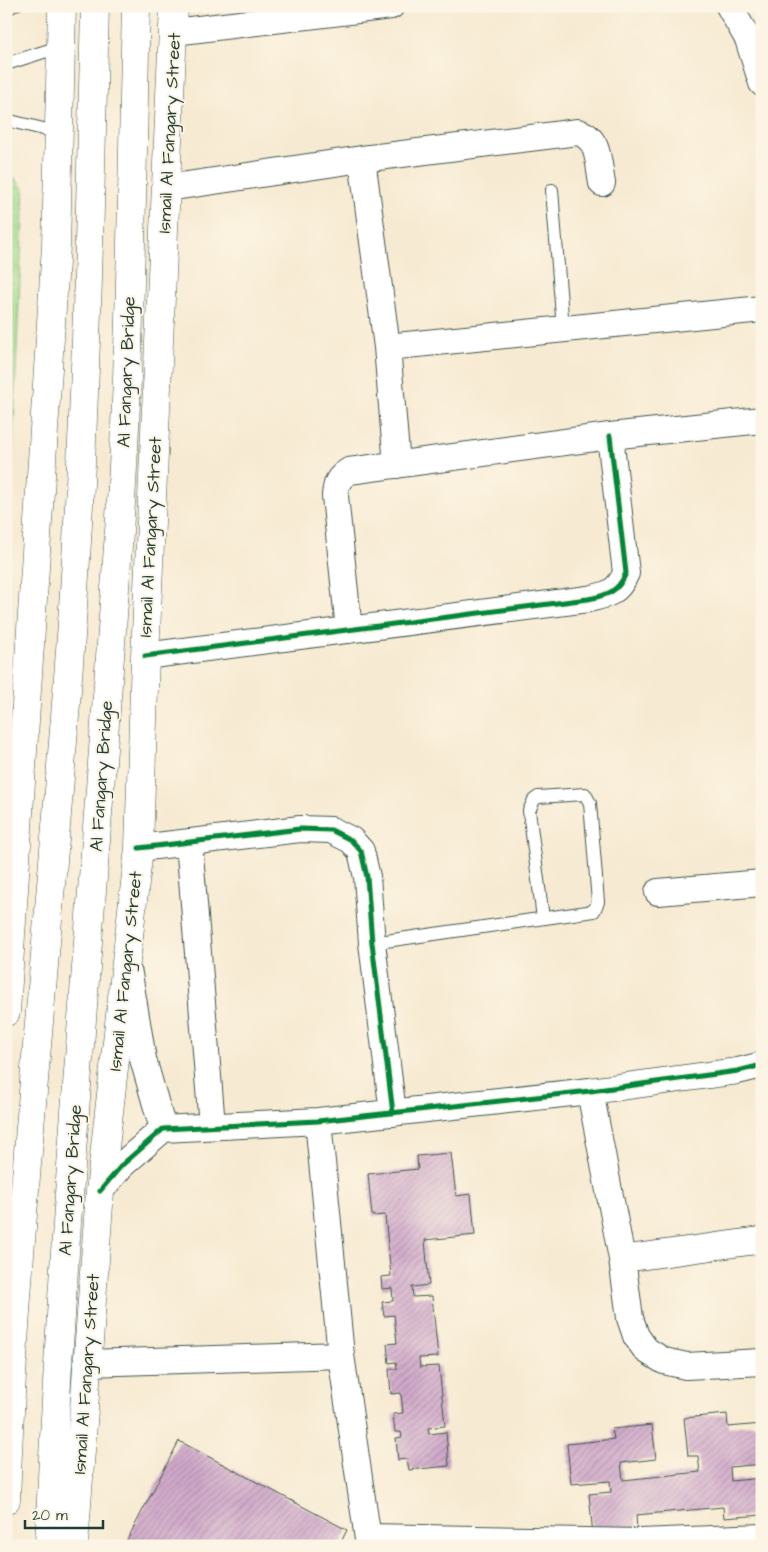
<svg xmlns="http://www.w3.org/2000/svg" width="768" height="1552" viewBox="0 0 768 1552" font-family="'Architects Daughter',sans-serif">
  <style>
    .garden { fill: url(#garden-dots); stroke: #618c61 }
    .building { fill: url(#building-hatch) }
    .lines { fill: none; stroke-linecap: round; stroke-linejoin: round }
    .lane-casing { stroke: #3f574c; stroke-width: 14 }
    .street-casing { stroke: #3f574c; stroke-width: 28 }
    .secondary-casing { stroke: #3f574c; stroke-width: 29 }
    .lane { stroke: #fff; stroke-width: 12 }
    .street { stroke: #fff; stroke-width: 26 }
    .secondary { stroke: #fff; stroke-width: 28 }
    .cycleway-casing { stroke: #fcf5e5; stroke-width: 8 }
    .cycleway { stroke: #00873e; stroke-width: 5 }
    .labels { text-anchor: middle; stroke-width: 4; stroke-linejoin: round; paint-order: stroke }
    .street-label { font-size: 18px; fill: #1f3d34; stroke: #fcf5e5 }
  </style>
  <defs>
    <pattern id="garden-dots" width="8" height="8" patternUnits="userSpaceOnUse" patternTransform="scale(1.25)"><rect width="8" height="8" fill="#a3dc8e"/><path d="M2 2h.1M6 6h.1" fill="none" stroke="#8cbe7b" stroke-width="1.8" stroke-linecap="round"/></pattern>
    <pattern id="building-hatch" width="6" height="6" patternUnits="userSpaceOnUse" patternTransform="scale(1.25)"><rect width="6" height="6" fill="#d0a8ca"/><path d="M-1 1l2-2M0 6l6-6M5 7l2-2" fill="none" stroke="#a88aa5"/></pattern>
  </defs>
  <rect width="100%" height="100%" fill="#fcf5e5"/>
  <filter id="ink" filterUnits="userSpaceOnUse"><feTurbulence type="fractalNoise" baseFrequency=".02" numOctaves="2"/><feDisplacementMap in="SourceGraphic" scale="10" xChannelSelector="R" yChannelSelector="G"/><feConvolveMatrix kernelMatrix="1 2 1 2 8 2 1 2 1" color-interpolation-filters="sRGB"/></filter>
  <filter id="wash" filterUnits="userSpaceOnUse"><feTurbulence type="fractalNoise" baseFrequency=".0096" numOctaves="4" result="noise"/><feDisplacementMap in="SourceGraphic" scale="20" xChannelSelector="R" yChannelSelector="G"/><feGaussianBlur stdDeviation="1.12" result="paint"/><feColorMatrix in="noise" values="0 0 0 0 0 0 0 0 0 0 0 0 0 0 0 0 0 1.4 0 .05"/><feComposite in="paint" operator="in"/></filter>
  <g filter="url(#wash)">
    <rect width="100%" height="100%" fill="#f7ead2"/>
    <path class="garden" d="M6,167l18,23 -18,405z"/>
    <g id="blocks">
      <path class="building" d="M6,6h19l-13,8h-6z
        M451,1153l5,43 15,-2 4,41 -50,5 4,45 -17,2 1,10 19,-1 6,61 -19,1 1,9 19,-1 6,60 -17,2 1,6 17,-2 3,34 -40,4 -2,-11 -9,1 -2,-22 6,-1 -1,-5h-6l-2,-18 10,-1 -2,-20 -10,1 -2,-25h8l-1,-7 -7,1 -2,-19 10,-1 -3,-28 -10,1 -2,-14 11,-1 -1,-13 -10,1 -1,-12 10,-1 -6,-61 -13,1 -4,-42 50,-5 -1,-13z
        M727,1414l1,13 34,-3v40l-32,3 1,14 31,-3v37l-38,3 -1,-11 -87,8 1,16 -44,4 -4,-41 22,-2 -1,-11 -39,3 -4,-40 47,-5 -2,-10 40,-4 4,34 -35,4 2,17 77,-8 -2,-16h-10l-4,-38z
        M179,1441l168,89 -8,16h-215z"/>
    </g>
  </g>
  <g filter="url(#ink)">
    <use href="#blocks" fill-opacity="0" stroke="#3f574c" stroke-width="1"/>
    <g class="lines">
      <defs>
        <path id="lane" d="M6,64l56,-18
          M6,120l54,13
          M552,190l11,139
          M372,943l222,-32 4,-9 -8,-99 -5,-9 -47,3 -4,3 -5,11 14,107"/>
        <path id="street" d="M729,6l19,33 14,44
          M174,32l217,-26
          M362,159l25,188 10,118
          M167,188l195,-29 216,-27c22,6 20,32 24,51
          M387,347l375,-38
          M349,630l-14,-134c1,-13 3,-18 14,-25l261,-35 152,-16
          M145,656l443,-57c20,-4 30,-7 38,-26l-16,-137
          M189,842l23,284
          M139,848l161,-19 31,1 20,10 10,11 6,26 5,66 21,170
          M658,892l104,-9
          M129,974l14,85 20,70
          M590,1091l32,168 8,59 6,18 10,14 18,11 22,5 76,-4
          M318,1121l23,234 28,191
          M100,1191l22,-26 41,-36 155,-8 272,-30 148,-20 24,-6
          M622,1259l140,-19
          M87,1363l254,-8
          M368,1537l273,5 121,-5"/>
        <path id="secondary" d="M6,1012l50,-766 6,-240
          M6,1500c11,-293 46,-585 66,-878 14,-205 18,-410 23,-616
          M49,1546c14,-349 49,-696 72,-1044 10,-165 11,-331 15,-496
          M74,1546l26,-355 39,-343 6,-192 29,-650"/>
      </defs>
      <use href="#lane" class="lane-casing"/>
      <use href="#street" class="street-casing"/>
      <use href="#secondary" class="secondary-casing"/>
      <use href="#lane" class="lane"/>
      <use href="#street" class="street"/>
      <use href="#secondary" class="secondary"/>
      <defs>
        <path id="cycleway" d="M145,656l443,-57c20,-4 30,-7 38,-26l-16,-137
          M139,848l161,-19 31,1 20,10 10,11 6,26 5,66 21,170
          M100,1191l22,-26 41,-36 155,-8 272,-30 148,-20 24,-6"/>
      </defs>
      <use href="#cycleway" class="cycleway-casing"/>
      <use href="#cycleway" class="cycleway"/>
    </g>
  </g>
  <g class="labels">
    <g class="street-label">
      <text transform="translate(169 133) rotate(-87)" y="6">Ismail Al Fangary Street</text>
      <text transform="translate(126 372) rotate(-88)" y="6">Al Fangary Bridge</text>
      <text transform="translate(150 537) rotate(-87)" y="6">Ismail Al Fangary Street</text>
      <text transform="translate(101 776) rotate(-86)" y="6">Al Fangary Bridge</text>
      <text transform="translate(125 971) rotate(-84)" y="6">Ismail Al Fangary Street</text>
      <text transform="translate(70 1180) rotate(-86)" y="6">Al Fangary Bridge</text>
      <text transform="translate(86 1374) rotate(-86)" y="6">Ismail Al Fangary Street</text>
    </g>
  </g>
  <rect width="768" height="1552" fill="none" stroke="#fcf5e5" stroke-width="25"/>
  <path d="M25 1520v8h78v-8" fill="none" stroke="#1f3d34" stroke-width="2.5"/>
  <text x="32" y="1520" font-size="15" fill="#1f3d34" stroke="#fcf5e5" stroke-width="4" paint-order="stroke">20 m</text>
</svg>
